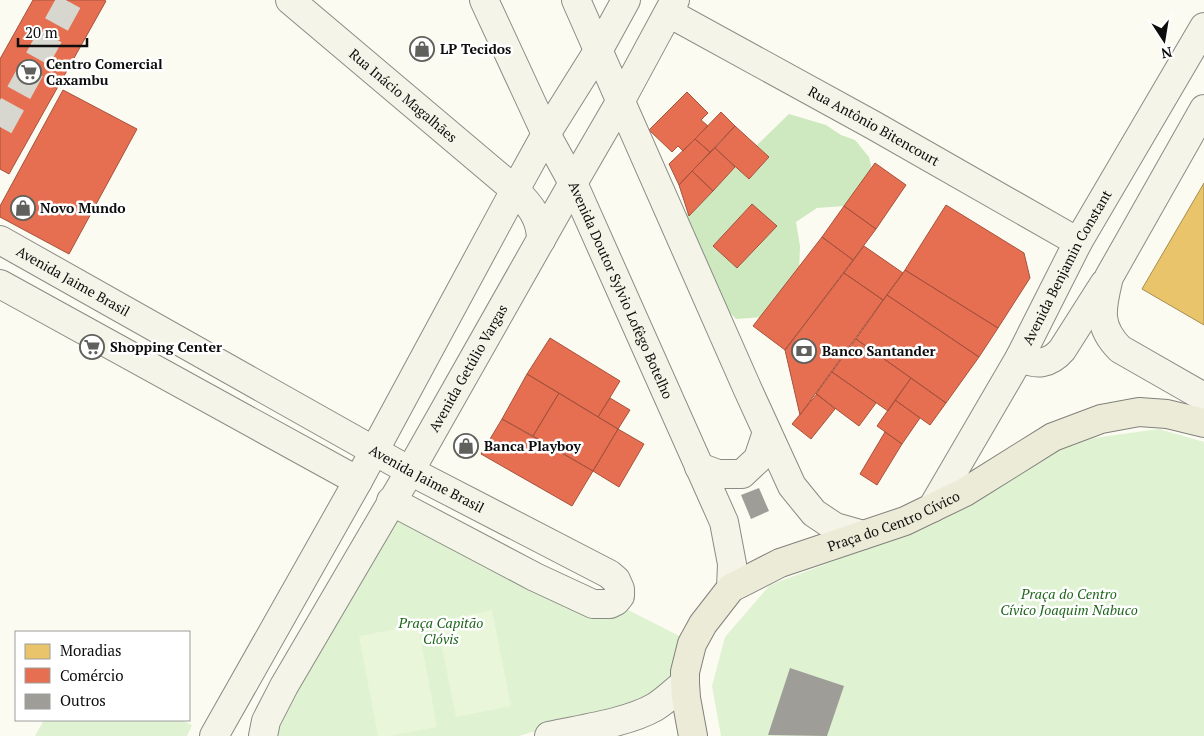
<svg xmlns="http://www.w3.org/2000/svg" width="1204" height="736" viewBox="0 0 1204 736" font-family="'PT Serif',serif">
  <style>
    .green { fill: #dff2d1 }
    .forest { fill: #cee9bf }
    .pitch { fill: #eaf6da }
    .homes { fill: #e9c46a; stroke: #a78d4e }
    .shops { fill: #e76f51; stroke: #a6523d }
    .building { fill: #9e9d97 }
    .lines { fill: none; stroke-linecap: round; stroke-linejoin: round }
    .street-tunnel { stroke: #d7d7cf; stroke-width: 26; stroke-dasharray: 26 13; stroke-linecap: butt }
    .secondary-casing { stroke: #8b8b86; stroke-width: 30 }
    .primary-casing { stroke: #81817d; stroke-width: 30 }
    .secondary { stroke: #f4f5e8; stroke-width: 28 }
    .primary { stroke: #ecebd8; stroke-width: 28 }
    .labels { text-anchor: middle; stroke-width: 5; stroke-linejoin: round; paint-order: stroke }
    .poi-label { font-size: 14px; font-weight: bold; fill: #0d0d0d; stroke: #fff; text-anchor: start }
    .street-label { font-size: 14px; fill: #0d0d0d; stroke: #fff }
    .park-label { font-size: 14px; font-style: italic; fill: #1f661c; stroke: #fff }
  </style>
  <rect width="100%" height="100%" fill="#fbfbf1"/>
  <path class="green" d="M1159,429l45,13v294h-483l-9,-50 13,-49 45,-52 104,-39 101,-42 62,-46 57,-20z
    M400,494l299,152 -48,68 -119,18 -13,4h-253z
    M44,720h137l11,5 -5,11h-152z"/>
  <path class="forest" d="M789,114l37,11 15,10 14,5 14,17 4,17 -29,32 -27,2 -21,14 4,24 -1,27 -35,44 -28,2 -19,-20 -32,-84z"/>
  <path class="pitch" d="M492,610l19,96 -55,11 -19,-95z
    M418,625l19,102 -49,9h-10l-19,-100z"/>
  <path class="homes" d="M1204,183v142l-62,-36z"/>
  <path class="shops" d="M33,0h71l2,1 -97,173 -9,-5v-110z
    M63,90l74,39 -68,125 -69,-37v-11z
    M687,92l21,21 -7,7 7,6 -25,25 -5,-5 -6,6 -23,-22z
    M721,112l14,14 -25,26 -15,-13z
    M735,126l34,31 -20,22 -34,-31z
    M695,139l15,13 -31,33 -10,-21z
    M715,148l20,19 -22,24 -21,-20z
    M875,163l31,22 -30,44 -32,-23z
    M692,171l21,20 -24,25 -10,-31z
    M752,204l25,22 -40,42 -24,-22z
    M946,205l78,48 6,25 -32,50 -93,-58z
    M844,206l32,23 -23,31 -31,-23z
    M822,237l31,23 -68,90 -32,-24z
    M864,246l39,27 -20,27 -39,-27z
    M905,270l93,58 -19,29 -92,-62z
    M844,273l39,27 -83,115 -15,-65z
    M887,295l92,62 -33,46 -90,-64z
    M550,338l70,43 -22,36 -71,-43z
    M856,339l55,39 -23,33 -56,-39z
    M832,372l44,31 -17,23 -43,-32z
    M527,374l32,19 -26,43 -31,-17z
    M911,378l35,25 -16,22 -35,-25z
    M559,393l59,36 -25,42 -60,-35z
    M817,394l18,15 -24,30 -19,-15z
    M610,398l20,12 -12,19 -20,-12z
    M895,400l25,18 -18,26 -25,-18z
    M502,419l91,52 -21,35 -91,-52z
    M618,429l26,15 -25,43 -26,-16z
    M885,432l17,12 -25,41 -17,-11z"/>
  <path class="building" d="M759,488l10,23 -18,8 -10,-24z
    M790,668l54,18 -17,50 -59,-1z"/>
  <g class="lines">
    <path class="street-tunnel" d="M0,127l70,-127"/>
    <defs>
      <g id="secondary">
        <path id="s1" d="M290,0l225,190c15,15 26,28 26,50"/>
        <path id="s2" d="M484,0l62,134 27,49 151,339 8,42 -1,24"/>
        <path d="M576,0l172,390 44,96 22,27 21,14 28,8"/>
        <path id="s3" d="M669,13l204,112 205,117"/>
        <path d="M1204,109l-95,168c-7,30 -13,48 11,72l84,48"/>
        <path id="s4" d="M0,240l410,231 199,103 7,6 4,9v7l-4,5 -6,3h-17l-58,-27 -144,-76"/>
        <path d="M0,284l358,197"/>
        <path d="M1020,357c16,9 30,7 42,-7l42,-66"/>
        <path d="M699,467l19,7h24l16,-15 9,-27"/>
        <path id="s5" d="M932,508l88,-151 58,-115 126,-215"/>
        <path d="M214,736l144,-255 157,-291 31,-56 52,-83 28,-51"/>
        <path id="s6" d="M263,736l3,-15 18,-35 126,-215 163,-288 47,-81 55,-102"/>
        <path d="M549,736c31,-7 78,-13 106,-29 10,-6 20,-16 30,-24"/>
      </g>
      <g id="primary">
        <path id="s7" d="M693,736l-7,-38 -1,-15v-11l7,-28 11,-20 28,-36 49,-25 125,-42 60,-29 88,-55 48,-18 38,-7 28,2 37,9"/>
      </g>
    </defs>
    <use href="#secondary" class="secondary-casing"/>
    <use href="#primary" class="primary-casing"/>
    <use href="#secondary" class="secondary"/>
    <use href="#primary" class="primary"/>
  </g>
  <defs>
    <symbol id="shop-ring" viewBox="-11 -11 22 22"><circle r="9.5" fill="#fff" stroke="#60605d" stroke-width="1.5"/><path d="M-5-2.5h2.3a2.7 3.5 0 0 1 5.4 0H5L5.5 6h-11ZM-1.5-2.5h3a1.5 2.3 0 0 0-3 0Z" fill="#60605d"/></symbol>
    <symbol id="supermarket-ring" viewBox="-11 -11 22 22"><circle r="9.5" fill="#fff" stroke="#60605d" stroke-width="1.5"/><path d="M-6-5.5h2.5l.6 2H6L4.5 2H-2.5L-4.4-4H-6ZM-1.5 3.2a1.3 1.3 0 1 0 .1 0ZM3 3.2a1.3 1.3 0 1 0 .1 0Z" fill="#60605d"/></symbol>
    <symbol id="bank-ring" viewBox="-11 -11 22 22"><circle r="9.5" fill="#fff" stroke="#60605d" stroke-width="1.5"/><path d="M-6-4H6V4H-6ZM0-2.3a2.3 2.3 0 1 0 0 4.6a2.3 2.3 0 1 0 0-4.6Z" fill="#60605d"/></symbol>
  </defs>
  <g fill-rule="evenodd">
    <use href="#shop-ring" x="408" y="35" width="28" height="28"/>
    <use href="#supermarket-ring" x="15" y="58" width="28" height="28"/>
    <use href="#shop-ring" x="9" y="194" width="28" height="28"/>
    <use href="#supermarket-ring" x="78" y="333" width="28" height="28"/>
    <use href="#bank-ring" x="790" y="337" width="28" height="28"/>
    <use href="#shop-ring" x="452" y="432" width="28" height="28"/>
  </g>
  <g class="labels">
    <g class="poi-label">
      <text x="440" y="54">LP Tecidos</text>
      <text x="46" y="69">Centro Comercial<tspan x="46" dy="16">Caxambu</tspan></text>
      <text x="40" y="213">Novo Mundo</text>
      <text x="110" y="352">Shopping Center</text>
      <text x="822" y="356">Banco Santander</text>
      <text x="484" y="451">Banca Playboy</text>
    </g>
    <g class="street-label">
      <text dy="5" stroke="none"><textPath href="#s1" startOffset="148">Rua Inácio Magalhães</textPath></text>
      <text dy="5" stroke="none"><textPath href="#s3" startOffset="234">Rua Antônio Bitencourt</textPath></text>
      <text dy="5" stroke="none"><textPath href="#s5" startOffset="276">Avenida Benjamin Constant</textPath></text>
      <text dy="5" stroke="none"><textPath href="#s4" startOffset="84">Avenida Jaime Brasil</textPath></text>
      <text dy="5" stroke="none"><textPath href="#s2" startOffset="321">Avenida Doutor Sylvio Lofêgo Botelho</textPath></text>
      <text dy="5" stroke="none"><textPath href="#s6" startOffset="422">Avenida Getúlio Vargas</textPath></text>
      <text dy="5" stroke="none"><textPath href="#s4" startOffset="489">Avenida Jaime Brasil</textPath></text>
      <text dy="5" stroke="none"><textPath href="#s7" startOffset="338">Praça do Centro Cívico</textPath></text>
    </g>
    <g class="park-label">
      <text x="1069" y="599">Praça do Centro<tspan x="1069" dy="16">Cívico Joaquim Nabuco</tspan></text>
      <text x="441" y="628">Praça Capitão<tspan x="441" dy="16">Clóvis</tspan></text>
    </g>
  </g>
  <rect x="15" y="631" width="175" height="90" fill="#ffffff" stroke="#9e9e9e"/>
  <rect x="25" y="644" width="25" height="15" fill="#e9c46a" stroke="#9e9e9e"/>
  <text x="60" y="656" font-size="15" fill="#0d0d0d">Moradias</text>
  <rect x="25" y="668" width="25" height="15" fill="#e76f51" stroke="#9e9e9e"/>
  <text x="60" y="681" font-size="15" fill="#0d0d0d">Comércio</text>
  <rect x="25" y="694" width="25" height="15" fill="#9e9d97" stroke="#9e9e9e"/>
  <text x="60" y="706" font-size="15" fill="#0d0d0d">Outros</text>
  <g transform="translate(1164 40) rotate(168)" stroke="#ffffff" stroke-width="4" paint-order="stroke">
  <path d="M0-4L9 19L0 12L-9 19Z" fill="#0d0d0d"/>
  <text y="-8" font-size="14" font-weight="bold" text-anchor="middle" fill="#0d0d0d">N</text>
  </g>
  <path d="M18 38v8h69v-8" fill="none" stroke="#0d0d0d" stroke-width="2.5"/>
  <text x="25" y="38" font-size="15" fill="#0d0d0d" stroke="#ffffff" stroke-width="4" paint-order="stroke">20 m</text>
</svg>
